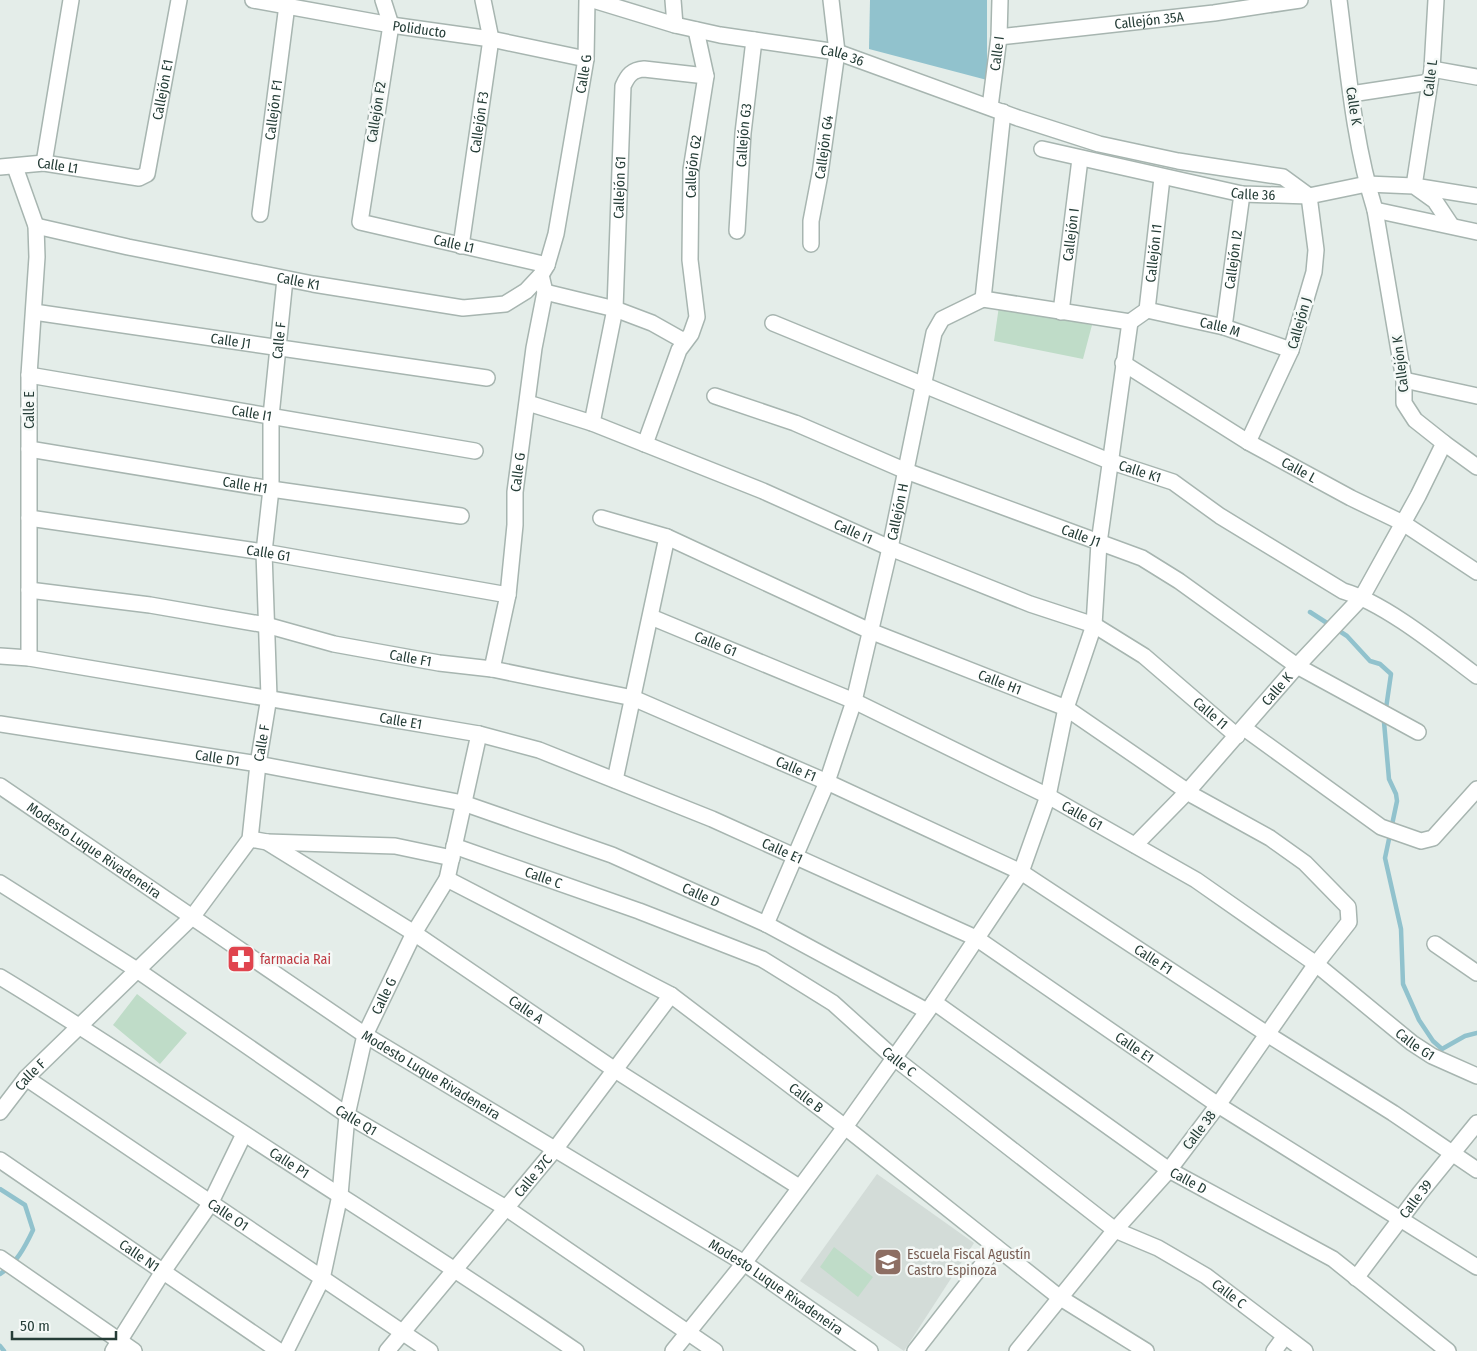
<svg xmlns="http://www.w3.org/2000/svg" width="1477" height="1351" viewBox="0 0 1477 1351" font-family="'Fira Sans Condensed',sans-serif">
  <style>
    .built { fill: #d3dcd8 }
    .green { fill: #bfdcc8 }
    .water { fill: #91c2cd }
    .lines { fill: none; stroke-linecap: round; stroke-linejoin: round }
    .stream { stroke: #91c2cd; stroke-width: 4.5 }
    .street-casing { stroke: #a7b5b0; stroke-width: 18 }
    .street { stroke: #fff; stroke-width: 15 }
    .labels { text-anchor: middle; stroke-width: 5; stroke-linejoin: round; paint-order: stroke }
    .street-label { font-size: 14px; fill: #253d37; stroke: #f5f9f7 }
    .health-label { font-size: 14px; fill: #be3a42; stroke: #f5f9f7; text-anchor: start }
    .education-label { font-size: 14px; fill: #785e54; stroke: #f5f9f7; text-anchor: start }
  </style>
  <rect width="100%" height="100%" fill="#e4ede9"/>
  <path class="built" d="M877,1174l97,69 -70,108 -104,-70z"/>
  <path class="green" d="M999,306l93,19 -9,34 -89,-18z
    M137,994l50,39 -27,31 -47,-39z
    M834,1247l39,30 -15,20 -38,-30z"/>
  <path class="water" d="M870,0h117v80l-118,-31z"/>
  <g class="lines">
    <path class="stream" d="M1310,612l37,24 23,25 10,3 11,10 -7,48 5,57 7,15 1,7 -12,57 16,71 2,55 16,36 14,21 9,8 23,-13 12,-3
      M0,1189l25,16 8,25c-8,17 -17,34 -33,44
      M0,1346l4,5"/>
    <defs>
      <g id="street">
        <path id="s1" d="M253,0l138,25 100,14 95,20"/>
        <path id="s2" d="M383,0l8,25 -31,197 187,43"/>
        <path id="s3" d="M593,0l82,25 45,10 117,17 181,66 81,26 79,17 105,16 26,19 7,54 -2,22 -23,78 -43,92"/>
        <path d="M673,0l2,25"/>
        <path d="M1436,0l-4,69 -18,117 63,10"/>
        <path id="s4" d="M999,37l215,-24 86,-13"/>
        <path d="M1432,69l45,8"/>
        <path d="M1351,94l79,-12"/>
        <path id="s5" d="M990,107l9,-70 1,-37"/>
        <path id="s6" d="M1042,149l200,45 67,2 58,-12 47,2 21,15 16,24"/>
        <path d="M44,163l27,-163"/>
        <path id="s7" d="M0,167l44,-4 95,15 8,-4 32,-174"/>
        <path d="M15,167l21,59 1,31 -8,118v283"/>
        <path d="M1375,210l102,22"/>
        <path id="s8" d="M260,214l27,-209 -2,-5"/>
        <path id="s9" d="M36,226l92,21 185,37 150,24 42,-4 21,-13 15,-16 6,-10 9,-31 30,-175 1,-59"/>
        <path id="s10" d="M737,231l6,-98 11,-93"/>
        <path id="s11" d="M811,244v-23l9,-47 17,-122 -6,-52"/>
        <path id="s12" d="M461,246l30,-207 -8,-39"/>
        <path d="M545,292l70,17 37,14 32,18"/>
        <path d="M983,299l147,23"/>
        <path id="s13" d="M1147,310l77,17 67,23"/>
        <path id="s14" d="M34,312l453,66"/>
        <path id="s15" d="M1061,312l19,-153"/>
        <path id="s16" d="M1130,322l17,-12 15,-132"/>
        <path id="s17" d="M773,323l336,138 64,21 47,34 123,75c42,12 98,58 134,85"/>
        <path id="s18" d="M1224,327l18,-133"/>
        <path id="s19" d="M1123,363l125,79 103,56 52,25 74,49"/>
        <path id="s20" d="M29,375l446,76"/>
        <path d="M1404,380l73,16"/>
        <path id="s21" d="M715,396l80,27 111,48 236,87 37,23 118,85 121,66"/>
        <path id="s22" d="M528,403l64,20 171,68 127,57 140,56 64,21 50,31 93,80"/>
        <path id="s23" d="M592,423l23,-114 8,-223c5,-11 9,-16 21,-17l62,7"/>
        <path d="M1444,443l33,24"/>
        <path id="s24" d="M645,444l34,-94 12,-16 6,-17 -7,-57 1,-90 15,-94 -10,-46"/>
        <path id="s25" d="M29,449l242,40 190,27"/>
        <path id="s26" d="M29,518l235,34 244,43"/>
        <path id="s27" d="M601,518l66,19 203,94 196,77 128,88 76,42 35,25 43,44 1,15 -33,42 -98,141 -49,65 -54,60 -98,121"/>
        <path id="s28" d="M29,590l121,15 116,20 68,19 105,19 53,6 141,29 194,84 194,90 246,162 126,79 84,57"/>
        <path id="s29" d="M651,617l203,84 194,95 148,84 120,84 96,79 20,13 45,20"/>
        <path id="s30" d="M0,656l29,2 450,76 60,16 173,69 264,119 242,167 259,162"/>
        <path id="s31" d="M492,669l16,-74 7,-70v-33l19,-144 11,-56 -4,-17"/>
        <path id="s32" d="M0,724l258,40 205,39 149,52 154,69 161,87"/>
        <path d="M1244,728l137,99 40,14 12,-3 44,-49"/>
        <path d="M615,780l52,-243"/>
        <path id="s33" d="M0,786l365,249 379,228 126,88"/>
        <path id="s34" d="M250,839l17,3 147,91 201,137 184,117"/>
        <path d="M267,842l128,4 57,12"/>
        <path id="s35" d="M1135,845l53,-54 109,-125 65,-69 56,-101 26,-53 -29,-23 -11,-17v-23l-29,-170c-21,-67 -27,-140 -36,-210"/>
        <path id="s36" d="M454,846l185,65 123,48 71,44 60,54 222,173 43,18 48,28 99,75"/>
        <path id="s37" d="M447,879l224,116 174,132 214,170 87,54"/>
        <path id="s38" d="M0,883l137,87 210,145 159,93 209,143"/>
        <path id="s39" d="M766,924l61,-142 27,-81 36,-153 44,-215 8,-14 41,-20 20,-187"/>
        <path d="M1435,944l42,29"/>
        <path id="s40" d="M0,977c83,50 163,104 245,157 110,72 222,142 331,217"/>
        <path id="s41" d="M934,1002l235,168 164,89 115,92"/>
        <path id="s42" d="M26,1078l404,273"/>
        <path id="s43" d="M0,1112l26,-34 167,-162 57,-77 8,-75 11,-67 -5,-145 7,-63v-73l14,-137"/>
        <path id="s44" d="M0,1160l279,191"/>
        <path d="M0,1258l134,93"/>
        <path id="s45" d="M1356,1278l64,-85 57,-70"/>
        <path d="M113,1351l49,-78 48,-69 34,-70"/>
        <path id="s46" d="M286,1351l36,-72 18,-84 7,-80 18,-80 49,-102 33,-54 32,-145"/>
        <path id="s47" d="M387,1351l169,-203 115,-153"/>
        <path d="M673,1351l71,-88 101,-136 89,-125 87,-130 27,-76 18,-88 28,-83 5,-82 31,-221"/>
        <path d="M915,1351l81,-104"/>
        <path d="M1274,1351l11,-15"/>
      </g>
    </defs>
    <use href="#street" class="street-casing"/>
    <use href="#street" class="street"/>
  </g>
  <defs>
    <symbol id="pharmacy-square" viewBox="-11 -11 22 22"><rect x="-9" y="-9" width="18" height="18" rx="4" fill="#e0444e" stroke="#f5f9f7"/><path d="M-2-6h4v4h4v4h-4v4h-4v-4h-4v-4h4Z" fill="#fff"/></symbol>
    <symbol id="school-square" viewBox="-11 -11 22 22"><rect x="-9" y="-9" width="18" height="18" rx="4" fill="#8d6e63" stroke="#f5f9f7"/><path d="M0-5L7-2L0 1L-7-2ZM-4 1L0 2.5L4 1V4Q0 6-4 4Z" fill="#fff"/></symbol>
  </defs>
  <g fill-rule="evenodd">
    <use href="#pharmacy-square" x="225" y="943" width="32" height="32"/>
    <use href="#school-square" x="872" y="1246" width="32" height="32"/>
  </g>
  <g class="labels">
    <g class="street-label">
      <text dy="5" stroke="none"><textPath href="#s4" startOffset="151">Callejón 35A</textPath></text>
      <text dy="5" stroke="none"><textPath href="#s1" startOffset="169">Poliducto</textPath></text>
      <text dy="5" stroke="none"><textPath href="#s5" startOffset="54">Calle I</textPath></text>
      <text dy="5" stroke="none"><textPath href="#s3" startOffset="256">Calle 36</textPath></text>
      <text dy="5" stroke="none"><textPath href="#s9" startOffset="730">Calle G</textPath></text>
      <text transform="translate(1430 78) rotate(-83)" y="5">Calle L</text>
      <text dy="5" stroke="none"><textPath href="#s7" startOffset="235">Callejón E1</textPath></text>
      <text transform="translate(1354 106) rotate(81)" y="5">Calle K</text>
      <text dy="5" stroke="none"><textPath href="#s8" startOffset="105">Callejón F1</textPath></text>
      <text transform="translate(376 112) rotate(-81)" y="5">Callejón F2</text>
      <text dy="5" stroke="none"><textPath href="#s12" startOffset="125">Callejón F3</textPath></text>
      <text dy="5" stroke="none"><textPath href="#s10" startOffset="96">Callejón G3</textPath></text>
      <text dy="5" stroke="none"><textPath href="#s11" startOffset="98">Callejón G4</textPath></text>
      <text dy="5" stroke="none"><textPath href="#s7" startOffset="58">Calle L1</textPath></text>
      <text dy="5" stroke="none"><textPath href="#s24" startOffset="289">Callejón G2</textPath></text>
      <text dy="5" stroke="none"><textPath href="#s23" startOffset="238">Callejón G1</textPath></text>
      <text dy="5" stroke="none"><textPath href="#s6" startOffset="216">Calle 36</textPath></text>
      <text dy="5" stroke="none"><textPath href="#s15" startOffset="78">Callejón I</textPath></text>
      <text dy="5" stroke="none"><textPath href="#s2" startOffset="322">Calle L1</textPath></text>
      <text dy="5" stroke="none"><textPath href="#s16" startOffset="78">Callejón I1</textPath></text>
      <text dy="5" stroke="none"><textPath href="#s18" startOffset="68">Callejón I2</textPath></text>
      <text dy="5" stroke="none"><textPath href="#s9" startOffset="268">Calle K1</textPath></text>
      <text transform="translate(1299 323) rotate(-74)" y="5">Callejón J</text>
      <text dy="5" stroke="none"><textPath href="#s13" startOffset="75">Calle M</textPath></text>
      <text dy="5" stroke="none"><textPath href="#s43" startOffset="872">Calle F</textPath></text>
      <text dy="5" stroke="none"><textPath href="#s14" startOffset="199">Calle J1</textPath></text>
      <text transform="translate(1400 364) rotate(-97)" y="5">Callejón K</text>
      <text transform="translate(29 410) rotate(-90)" y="5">Calle E</text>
      <text dy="5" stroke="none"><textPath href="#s20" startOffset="226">Calle I1</textPath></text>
      <text dy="5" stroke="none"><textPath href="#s19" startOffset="206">Calle L</textPath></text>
      <text dy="5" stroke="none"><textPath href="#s17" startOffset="396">Calle K1</textPath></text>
      <text dy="5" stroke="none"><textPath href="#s31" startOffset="199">Calle G</textPath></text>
      <text dy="5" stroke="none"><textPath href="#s25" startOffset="219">Calle H1</textPath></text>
      <text dy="5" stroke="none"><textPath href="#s39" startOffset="434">Callejón H</textPath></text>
      <text dy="5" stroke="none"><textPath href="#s22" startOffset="350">Calle I1</textPath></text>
      <text dy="5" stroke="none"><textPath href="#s21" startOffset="392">Calle J1</textPath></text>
      <text dy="5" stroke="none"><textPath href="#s26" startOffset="242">Calle G1</textPath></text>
      <text dy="5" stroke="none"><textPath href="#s29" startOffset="70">Calle G1</textPath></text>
      <text dy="5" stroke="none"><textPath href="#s28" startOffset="388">Calle F1</textPath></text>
      <text dy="5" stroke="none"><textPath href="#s27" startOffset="432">Calle H1</textPath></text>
      <text dy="5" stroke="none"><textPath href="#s35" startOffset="211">Calle K</textPath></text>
      <text dy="5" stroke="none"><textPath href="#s22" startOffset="755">Calle I1</textPath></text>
      <text dy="5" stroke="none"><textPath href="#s30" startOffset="406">Calle E1</textPath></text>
      <text dy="5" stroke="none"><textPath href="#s43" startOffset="468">Calle F</textPath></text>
      <text dy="5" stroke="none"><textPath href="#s32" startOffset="220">Calle D1</textPath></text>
      <text dy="5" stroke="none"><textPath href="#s28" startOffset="792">Calle F1</textPath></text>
      <text dy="5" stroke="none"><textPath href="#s29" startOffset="475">Calle G1</textPath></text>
      <text dy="5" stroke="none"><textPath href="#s33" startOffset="114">Modesto Luque Rivadeneira</textPath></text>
      <text dy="5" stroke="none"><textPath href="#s30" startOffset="811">Calle E1</textPath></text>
      <text dy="5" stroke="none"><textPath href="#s36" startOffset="95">Calle C</textPath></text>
      <text dy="5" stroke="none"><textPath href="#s32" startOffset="725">Calle D</textPath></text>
      <text dy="5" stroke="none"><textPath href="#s28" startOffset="1198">Calle F1</textPath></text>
      <text dy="5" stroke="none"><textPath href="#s46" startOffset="372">Calle G</textPath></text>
      <text dy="5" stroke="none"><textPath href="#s34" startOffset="326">Calle A</textPath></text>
      <text dy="5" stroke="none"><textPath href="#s29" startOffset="880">Calle G1</textPath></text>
      <text dy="5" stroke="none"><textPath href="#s30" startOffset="1216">Calle E1</textPath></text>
      <text dy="5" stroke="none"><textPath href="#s36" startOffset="500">Calle C</textPath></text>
      <text dy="5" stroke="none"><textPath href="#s33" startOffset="519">Modesto Luque Rivadeneira</textPath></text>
      <text dy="5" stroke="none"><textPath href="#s43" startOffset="48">Calle F</textPath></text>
      <text dy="5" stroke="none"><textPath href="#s37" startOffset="422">Calle B</textPath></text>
      <text dy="5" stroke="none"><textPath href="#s38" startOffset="428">Calle Q1</textPath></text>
      <text transform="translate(1199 1130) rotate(-53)" y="5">Calle 38</text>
      <text dy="5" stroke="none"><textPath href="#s40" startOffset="344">Calle P1</textPath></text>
      <text dy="5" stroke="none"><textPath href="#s47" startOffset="228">Calle 37C</textPath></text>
      <text dy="5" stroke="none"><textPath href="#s41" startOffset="311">Calle D</textPath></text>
      <text dy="5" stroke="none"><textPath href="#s45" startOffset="99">Calle 39</textPath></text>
      <text dy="5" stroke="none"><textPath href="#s42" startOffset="244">Calle O1</textPath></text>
      <text dy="5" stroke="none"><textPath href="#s44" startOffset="169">Calle N1</textPath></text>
      <text dy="5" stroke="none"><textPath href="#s33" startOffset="924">Modesto Luque Rivadeneira</textPath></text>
      <text dy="5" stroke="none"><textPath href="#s36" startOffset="905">Calle C</textPath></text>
    </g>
    <g class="health-label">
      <text x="260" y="964">farmacia Rai</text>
    </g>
    <g class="education-label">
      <text x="907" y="1259">Escuela Fiscal Agustín<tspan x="907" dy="16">Castro Espinoza</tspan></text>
    </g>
  </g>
  <path d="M12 1331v8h104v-8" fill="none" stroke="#253d37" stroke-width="2.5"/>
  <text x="20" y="1331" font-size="15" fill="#253d37" stroke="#f5f9f7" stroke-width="4" paint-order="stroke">50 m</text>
</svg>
